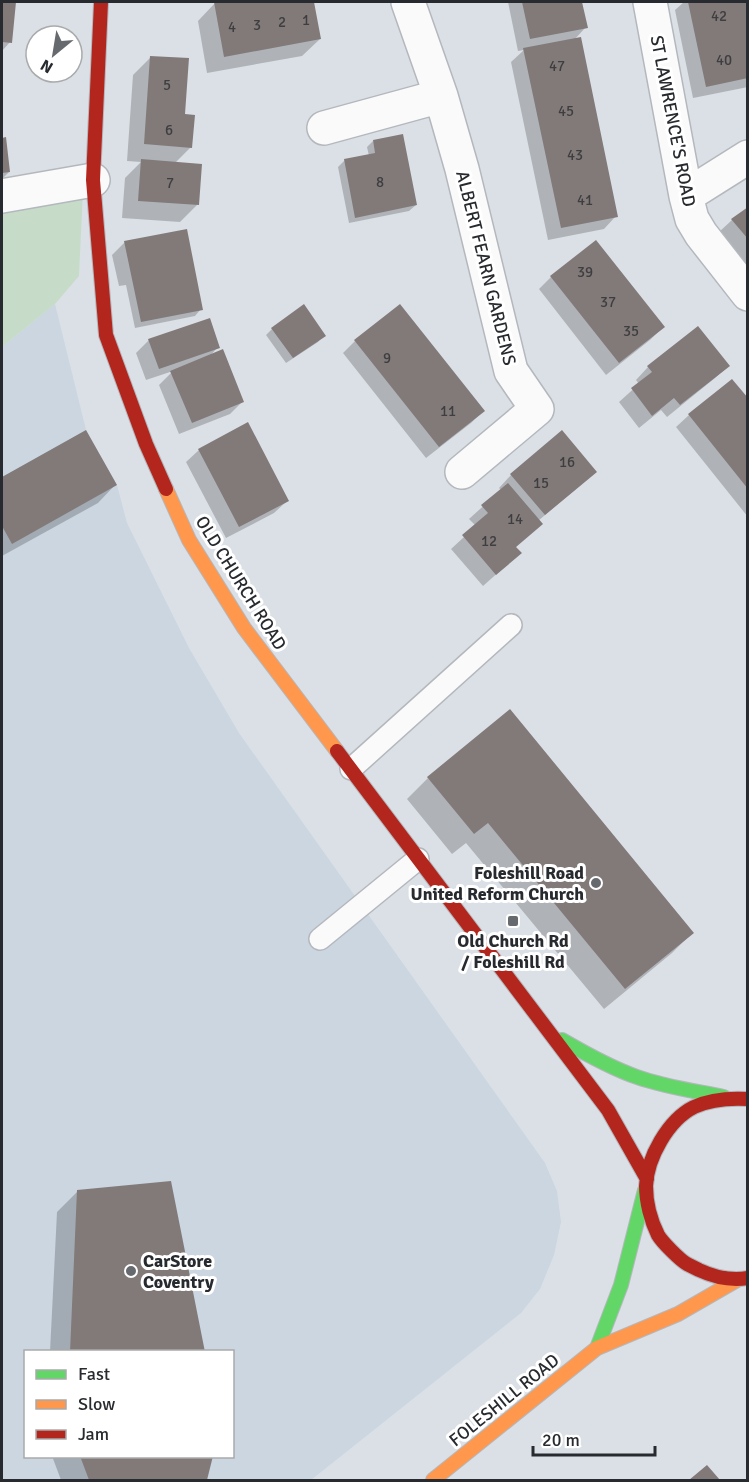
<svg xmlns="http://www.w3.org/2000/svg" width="749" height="1482" viewBox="0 0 749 1482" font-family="Signika,sans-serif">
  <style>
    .built { fill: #cbd6e1; fill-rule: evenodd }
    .green { fill: #c6dcc9 }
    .shadow { fill: #0003 }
    .building { fill: #827a79 }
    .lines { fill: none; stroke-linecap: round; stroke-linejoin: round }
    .lane-casing { stroke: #b4b8bd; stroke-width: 24 }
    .street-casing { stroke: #b4b8bd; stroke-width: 36 }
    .fast-casing { stroke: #b4b8bd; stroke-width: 16 }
    .slow-casing { stroke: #b4b8bd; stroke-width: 16 }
    .jam-casing { stroke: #b4b8bd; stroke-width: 16 }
    .lane { stroke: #fafafb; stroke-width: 21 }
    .street { stroke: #fafafb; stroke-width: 33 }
    .fast { stroke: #63d668; stroke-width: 14 }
    .slow { stroke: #ff974d; stroke-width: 14 }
    .jam { stroke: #b3261e; stroke-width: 14 }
    .poi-dot { fill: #666a6e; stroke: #fff; stroke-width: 2 }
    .labels { text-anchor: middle; stroke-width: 6; stroke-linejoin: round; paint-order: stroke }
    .number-label { font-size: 15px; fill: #3e3e41 }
    .street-label { font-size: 18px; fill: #272a2e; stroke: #fff }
    .poi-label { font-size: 18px; font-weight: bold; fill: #272a2e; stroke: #fff; text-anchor: end }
  </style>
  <rect width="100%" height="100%" fill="#dbe0e6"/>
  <path class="built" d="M55,304l31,126 31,55 10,38 62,125 50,85 306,430 12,28 4,31 -7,33 -14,34 -19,24 -210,167h-309v-1133zM26,1352h206v104h-206z"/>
  <path class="green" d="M83,191l-4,85 -24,28 -53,43v-141z"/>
  <path class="shadow" d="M2,2h12l-4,40 -8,9z
    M223,2h90l7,37 -18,17 -95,17 -9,-52 17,-18z
    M508,2h73l5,25 -12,13 42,176 -12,13 -56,11 -37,-178 13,-12 -6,1z
    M684,2h62l2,85 -55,11 -18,-88z
    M151,57l32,58 8,32 -16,16 22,42 -17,17 -58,-4 3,-40 16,-16 -14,-1 6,-86z
    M2,139h3l4,33 -7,7z
    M373,141l43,64 -7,6 -60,12 -11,-56 7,-7 24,-4 -2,-9z
    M748,209v57l-29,-34 13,-12z
    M125,242l76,67 -6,7 -60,12 -9,-43 -7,1 -7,-31z
    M551,277l112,50 -13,13 -44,35 -67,-86z
    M272,329l52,6 -6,7 -32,21 -20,-28z
    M149,340l69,7 -9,10 34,44 -13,13 -51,20 -20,-49 14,-14 -27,9 -10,-27z
    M355,341l128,70 -12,12 -45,35 -83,-105z
    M728,366l-13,12 -48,39 -6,-7 -22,18 -20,-26 20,-18 -3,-4 12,-13z
    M748,400v117l-72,-90 13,-12z
    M86,432l29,53 -17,18 -96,53v-77z
    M199,450l88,51 -13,12 -48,25 -40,-76z
    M511,475l71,9 -44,37 -23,27 5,5 -37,33 -32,-37 25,-23 -7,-7 32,-29 -2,-2z
    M428,778l264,155 -20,20 -68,56 -138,-166 -14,11 -45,-55z
    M78,1191l125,161h-153l7,-140z
    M52,1456h159l-6,24h-144z"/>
  <path class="building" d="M2,2h14l-4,41 -10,-1z
    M214,2h100l7,37 -97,18z
    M522,2h60l6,26 -58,11z
    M688,2h60v76l-42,9z
    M581,37l37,180 -57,11 -38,-180z
    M150,56l39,2 -4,56 10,1 -3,33 -48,-4z
    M403,134l14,71 -62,13 -11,-59 31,-6 -2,-13z
    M6,137l4,35 -8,1v-35z
    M141,159l61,5 -3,41 -61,-4z
    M748,207v32l-17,-20z
    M187,229l16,81 -62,12 -17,-81z
    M596,240l69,87 -46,36 -69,-87z
    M304,304l22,32 -33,22 -22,-30z
    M400,304l85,107 -46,36 -85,-107z
    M210,318l10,30 -61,21 -11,-30z
    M698,326l32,40 -50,39 -6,-7 -22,18 -21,-28 21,-16 -5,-6z
    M223,349l21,53 -52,21 -22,-52z
    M732,379l16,19v91l-60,-75z
    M248,422l41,79 -50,26 -41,-78z
    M86,430l31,55 -105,59 -10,-18v-49z
    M562,430l35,42 -52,43 -35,-41z
    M508,483l35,41 -27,23 6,6 -26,22 -34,-40 26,-22 -7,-8z
    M510,709l184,224 -69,56 -137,-166 -14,11 -47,-57z
    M171,1181l34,171h-135l7,-162z
    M80,1456h133l-6,24h-118z
    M707,1465l13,15h-31z"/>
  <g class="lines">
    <defs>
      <path id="lane" d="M351,769l160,-144
        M320,939l98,-80"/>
      <path id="street" d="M408,2l33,94 21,73 49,202 26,38 -75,63
        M650,2l36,194 6,23 9,15 47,60
        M324,128l117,-32
        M2,196l91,-16
        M686,196l62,-39"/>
      <path id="fast" d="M562,1040c24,14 49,28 75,37 28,10 58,14 87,20
        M597,1348l24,-63 24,-95"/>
      <path id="slow" d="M166,489l23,51 55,88 93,123
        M433,1480l164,-132 81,-34 59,-34"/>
      <path id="jam" d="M101,2l-8,178 13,155 40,109 20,45
        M337,751l271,359 39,69
        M748,1099c-18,-1 -37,0 -54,8 -26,13 -47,51 -48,79 0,16 5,35 12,49 4,7 22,25 29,29 4,2 8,4 12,6 15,7 32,11 49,8"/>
    </defs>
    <use href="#lane" class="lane-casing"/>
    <use href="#street" class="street-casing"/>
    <use href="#fast" class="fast-casing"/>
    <use href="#slow" class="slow-casing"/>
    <use href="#jam" class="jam-casing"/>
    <use href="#lane" class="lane"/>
    <use href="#street" class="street"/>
    <use href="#fast" class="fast"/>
    <use href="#slow" class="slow"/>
    <use href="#jam" class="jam"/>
  </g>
  <g class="poi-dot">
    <circle cx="596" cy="883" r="6"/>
    <rect x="507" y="915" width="12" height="12" rx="3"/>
    <circle cx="131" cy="1271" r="6"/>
  </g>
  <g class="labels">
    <g class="number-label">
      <text x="719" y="21">42</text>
      <text x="306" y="25">1</text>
      <text x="282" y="27">2</text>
      <text x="257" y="30">3</text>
      <text x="232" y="32">4</text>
      <text x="724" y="65">40</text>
      <text x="557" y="71">47</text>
      <text x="167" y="90">5</text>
      <text x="566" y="116">45</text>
      <text x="169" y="135">6</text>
      <text x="575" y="160">43</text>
      <text x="380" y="187">8</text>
      <text x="170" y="188">7</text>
      <text x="585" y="205">41</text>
      <text x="585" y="277">39</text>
      <text x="608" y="307">37</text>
      <text x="631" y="336">35</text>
      <text x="387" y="363">9</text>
      <text x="448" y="416">11</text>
      <text x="567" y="467">16</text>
      <text x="541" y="488">15</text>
      <text x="515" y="524">14</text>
      <text x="489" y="546">12</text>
    </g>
    <g class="street-label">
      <text transform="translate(673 121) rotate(79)" y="6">ST LAWRENCE'S ROAD</text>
      <text transform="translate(486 268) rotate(76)" y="6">ALBERT FEARN GARDENS</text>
      <text transform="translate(241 583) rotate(58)" y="6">OLD CHURCH ROAD</text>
      <text transform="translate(504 1400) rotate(-39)" y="6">FOLESHILL ROAD</text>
    </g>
    <g class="poi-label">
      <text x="584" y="879">Foleshill Road<tspan x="584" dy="21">United Reform Church</tspan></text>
      <text x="513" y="947" text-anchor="middle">Old Church Rd<tspan x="513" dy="21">/ Foleshill Rd</tspan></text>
      <text x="143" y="1267" text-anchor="start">CarStore<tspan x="143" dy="21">Coventry</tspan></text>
    </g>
  </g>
  <rect width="749" height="1482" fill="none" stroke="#272a2e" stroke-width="6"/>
  <rect x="24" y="1350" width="210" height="108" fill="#ffffff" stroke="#a9aaab" stroke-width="1.5"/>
  <rect x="36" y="1370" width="30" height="9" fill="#63d668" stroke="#a9aaab" stroke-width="1.5"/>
  <text x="78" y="1380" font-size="18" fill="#272a2e">Fast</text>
  <rect x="36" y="1400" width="30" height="9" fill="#ff974d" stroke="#a9aaab" stroke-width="1.5"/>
  <text x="78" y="1410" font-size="18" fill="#272a2e">Slow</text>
  <rect x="36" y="1430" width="30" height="9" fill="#b3261e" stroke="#a9aaab" stroke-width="1.5"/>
  <text x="78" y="1440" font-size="18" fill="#272a2e">Jam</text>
  <g transform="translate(54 54) rotate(210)"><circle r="28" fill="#ffffff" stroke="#a9aaab" stroke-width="1.5"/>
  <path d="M0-4.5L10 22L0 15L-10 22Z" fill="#666a6e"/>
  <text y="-9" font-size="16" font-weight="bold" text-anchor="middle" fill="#272a2e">N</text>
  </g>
  <path d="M533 1446v9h122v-9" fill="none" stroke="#272a2e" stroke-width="3"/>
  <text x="542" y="1446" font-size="18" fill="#272a2e" stroke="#ffffff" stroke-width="4.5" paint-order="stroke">20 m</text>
</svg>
